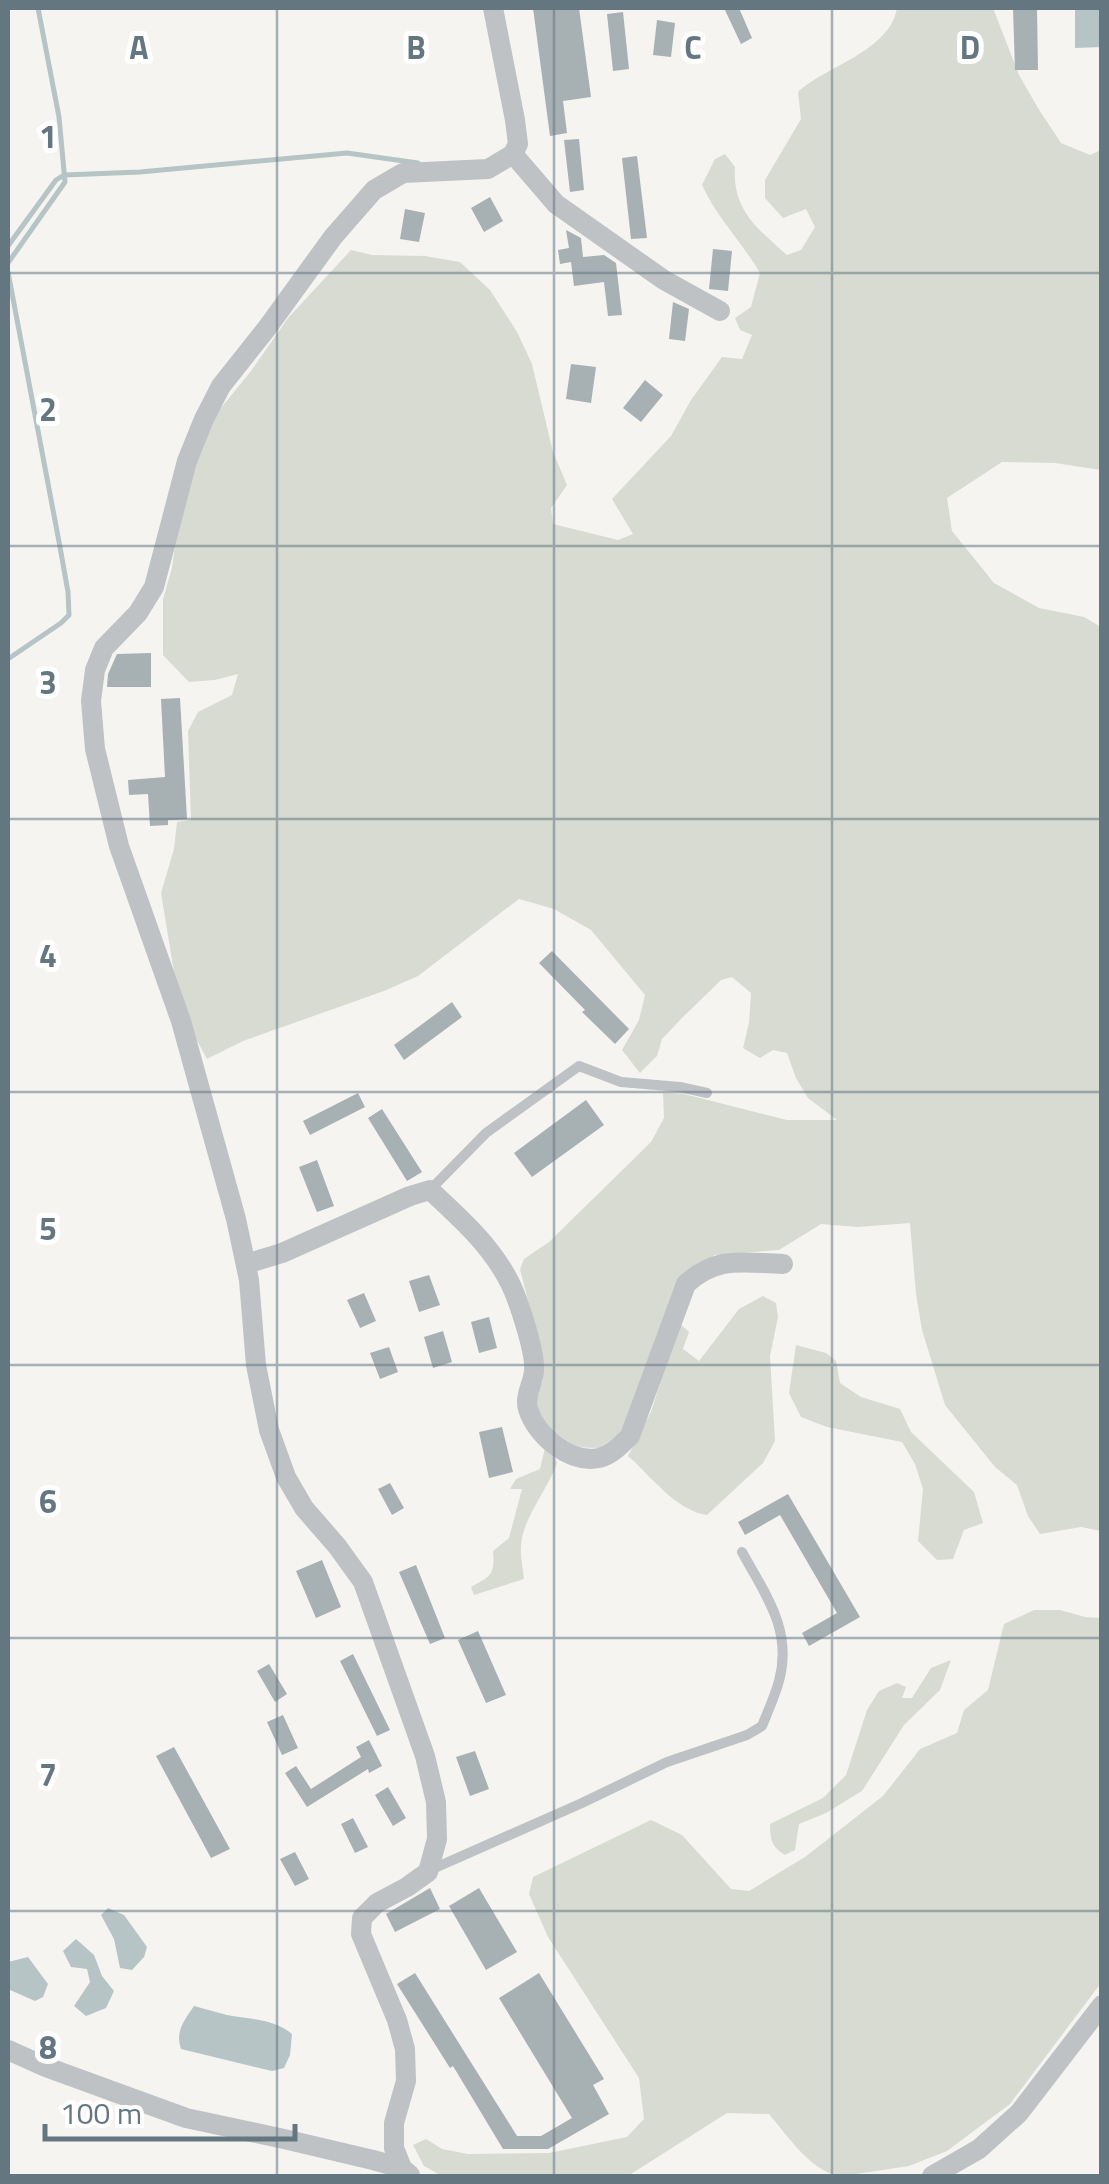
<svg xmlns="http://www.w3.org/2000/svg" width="1109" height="2184" viewBox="0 0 1109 2184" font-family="'Titillium Web',sans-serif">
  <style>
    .green { fill: #d7dbd2 }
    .water { fill: #b6c4c6 }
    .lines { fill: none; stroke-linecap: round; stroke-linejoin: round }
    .stream { stroke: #b6c4c6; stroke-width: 5 }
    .building { fill: #a7b0b3 }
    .lane { stroke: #bec2c5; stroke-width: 10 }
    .street { stroke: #bec2c5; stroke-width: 20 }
    .grid { fill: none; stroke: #647781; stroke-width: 2.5; stroke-opacity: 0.55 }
    .grid-label { font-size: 32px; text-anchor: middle; font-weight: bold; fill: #647781; stroke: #fff; stroke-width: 10; stroke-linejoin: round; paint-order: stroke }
  </style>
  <rect width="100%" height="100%" fill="#f5f4f1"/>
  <path class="green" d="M897,8h96l26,67 19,33 23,35 29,12 11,-5v320l-46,-7 -53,-1 -55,36 5,33 42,52 45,25 45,9 17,10v904l-20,-4 -41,7 -12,-18 -11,-31 -22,-18 -50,-62 -23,-75 -6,-36 -6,-71 -52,4 -37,-3 -42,26 -64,5 -11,5 -79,170 -26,18 -26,-1 -18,-10 -17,-21 -2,-20 7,-16 -7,-48 -16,-63 4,-10 25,-17 102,-100 13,-24 -1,-25 21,1 103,26h50l-29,-22 -12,-20 -9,-25 -14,-3 -13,8 -17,-10 6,-25 2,-30 -19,-16 -11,3 -39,38 -20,21 -5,17 -17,17 -18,-23 17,-30 6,-25 -54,-65 -37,-21 -35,-10 -101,77 -34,15 -141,50 -36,18 -14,-26 -16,-43 -16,-97 13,-44 3,-27 14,-2 -3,-89 10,-19 34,-17 6,-21 -23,6 -26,2 -26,-27v-56l9,-31 5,-37 23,-82 16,-35 35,-43 37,-53 63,-68 21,5 53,1 35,6 30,28 27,42 15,32 21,88 14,33 -16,23 2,16 65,16 15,-6 -21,-35 59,-63 20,-36 31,-43 20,2 10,-24 -12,-5 -5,-12 16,-11 9,-34c-18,-31 -43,-55 -58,-88l13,-26 10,-5 10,13c-3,43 23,62 52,88l14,-5 14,-23 -9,-18 -23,9 -18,-20v-18l36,-61 -3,-27c28,-26 92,-41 99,-84z
    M763,1296l13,7 2,14 -8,39 5,85 -12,22 -56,52c-32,-5 -55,-38 -79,-59l23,-44 28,-89 10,9 -6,17 16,12 40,-52z
    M796,1345l30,8 10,8 4,22 21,14 39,12 11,23 63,60 9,31 -19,7 -11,29 -16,1 -19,-19 5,-52 -8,-25 -13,-22 -75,-15 -26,-10 -12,-24z
    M545,1448l8,4 4,11c-9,26 -35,56 -36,83 -1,10 2,22 3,33l-50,16 -3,-8c20,-11 24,-12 22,-36l16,-13 13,-49h-12l6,-10 24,-10z
    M1034,1610h26l25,7 16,1v365l-91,121 -63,47 -38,15 -66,10c-29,0 -56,-41 -74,-62l-42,-1 -96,61 -12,2h-177l-18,-10 -11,-21 13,-6 16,10 26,5 81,-1 78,-16 17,-18 -5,-41 -91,-141 -19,-43 4,-17 118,-57 31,15 49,54 18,2 56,-34 78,-61 37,-47 37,-16 7,-23 24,-20 16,-66z
    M951,1660l-11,30 -36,35 -42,66 -36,22 -27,11 -4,26 -10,5c-13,-8 -15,-15 -15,-31l53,-26 23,-23 21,-65 12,-19 18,-8 9,4 -4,11h10l19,-30z"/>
  <path class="water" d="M1075,8h26v39l-26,1z
    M108,1908l16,7 23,32 -3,10 -12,13 -12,-2 -6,-29 -13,-24z
    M76,1939l18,16 8,21 12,15 -8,17 -20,8 -12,-10 16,-24 -3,-13 -16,-2 -8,-16z
    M28,1957l20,27 -5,13 -8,4 -27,-12v-27z
    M194,2006c11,3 22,6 33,9 22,4 47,4 65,19l-2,21 -6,13 -12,3 -91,-22c-6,-18 3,-28 13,-43z"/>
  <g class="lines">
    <path class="stream" d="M8,246l48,-66 8,-5 76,-3 207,-19 71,10
      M8,263l57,-81 -6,-65 -21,-109
      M8,272l52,275 8,45 1,23 -8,8 -53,36"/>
  </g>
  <path class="building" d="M533,8h46l12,89 -28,4 4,32 -17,3z
    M724,8h15l13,30 -11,6z
    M1013,8h24l1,62h-23z
    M623,12l6,57 -16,2 -6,-57z
    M657,20l18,3 -4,34 -18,-2z
    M579,139l5,51 -14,2 -6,-52z
    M637,156l10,82 -16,1 -9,-81z
    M490,197l13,24 -19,11 -13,-24z
    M405,209l20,4 -6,29 -19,-3z
    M566,230l15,8 2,19 21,-2 12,8 6,52 -14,1 -4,-34 -30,4 -3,-24 -11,2 -2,-14 11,-2z
    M713,249l19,2 -4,40 -19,-2z
    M673,302l16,7 -4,32 -16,-2z
    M571,364l25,3 -5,36 -25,-4z
    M645,380l18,15 -22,27 -18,-14z
    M151,653v34h-44l1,-13 9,-20z
    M180,698l7,121 -19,1v5l-18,1 -2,-32 -19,1 -1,-15 37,-3 -4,-78z
    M552,951l77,78 -14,15 -33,-32 3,-2 -46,-47z
    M452,1002l10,15 -58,43 -10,-15z
    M358,1093l7,14 -55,28 -7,-14z
    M586,1100l18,25 -72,52 -18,-24z
    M382,1109l40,63 -15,9 -39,-63z
    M317,1160l17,46 -17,6 -18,-45z
    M429,1275l11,30 -21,7 -10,-31z
    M364,1293l12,28 -16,7 -13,-28z
    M489,1317l8,31 -18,5 -8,-31z
    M443,1331l9,31 -19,6 -9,-31z
    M389,1347l9,25 -18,7 -10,-26z
    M502,1427l11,45 -24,6 -10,-46z
    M390,1483l14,25 -12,7 -14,-26z
    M788,1494l72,123 -51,29 -7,-13 35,-20 -57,-98 -35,20 -7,-13z
    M322,1560l19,47 -25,11 -20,-47z
    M416,1565l29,73 -15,6 -31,-72z
    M478,1631l28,64 -20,8 -28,-63z
    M353,1654l37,76 -13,6 -37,-75z
    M269,1664l18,30 -12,8 -18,-31z
    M283,1715l15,33 -16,7 -15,-33z
    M369,1740l13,26 -13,7 -1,-4 -61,38 -22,-34 11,-7 15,23 50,-32 -5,-10z
    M174,1747l56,102 -19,9 -55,-102z
    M475,1751l14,38 -19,7 -14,-39z
    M388,1787l18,31 -13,8 -18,-31z
    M353,1818l15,29 -13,6 -14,-29z
    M295,1852l14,27 -14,7 -15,-27z
    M430,1888l10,21 -45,23 -9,-18z
    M479,1888l38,64 -31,18 -37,-64z
    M415,1973l102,163h24l31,-18 -73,-120 40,-25 65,106 -11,6 16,29 -61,35h-45l-50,-83 -3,2 -53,-84z"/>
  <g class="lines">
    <path class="lane" d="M430,1190l56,-57 93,-67 42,16 59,5 27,6
      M428,1871l154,-68 85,-41 80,-27 15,-9c6,-15 13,-30 17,-45 14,-51 -14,-87 -37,-129"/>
    <path class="street" d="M513,154l43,50 108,76 56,31
      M246,1264l36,-11 128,-57 20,-6c30,28 61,55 80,93 8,16 26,70 24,88 -1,13 -10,25 -6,38 8,26 41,55 71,49 12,-3 22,-13 31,-22l56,-152c32,-29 57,-21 97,-20
      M8,2050l38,17 140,51 98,21 89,21 29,8 8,7
      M402,2168l-8,-20v-25l12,-42 -1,-32 -8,-29 -36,-86 1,-16 15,-15 30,-16 21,-15 9,-33 -1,-37 -11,-46 -62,-174 -26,-36 -33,-38 -18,-31 -17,-47 -13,-65 -7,-85 -13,-61 -55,-198 -62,-175 -24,-97 -4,-48 4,-31 9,-22 34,-35 16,-26 33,-126 17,-42 17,-33 46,-58 66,-91 41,-47 29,-17 85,-4 25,-15 5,-10 -3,-24 -22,-112
      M932,2176l47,-27 40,-36 83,-108"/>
  </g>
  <path class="grid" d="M277,8v2168M554,8v2168M832,8v2168M8,273h1094M8,546h1094M8,819h1094M8,1092h1094M8,1365h1094M8,1638h1094M8,1911h1094"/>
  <g class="grid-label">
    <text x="139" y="59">A</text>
    <text x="416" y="59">B</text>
    <text x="693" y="59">C</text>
    <text x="970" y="59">D</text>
    <text x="48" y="148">1</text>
    <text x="48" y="421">2</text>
    <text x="48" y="694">3</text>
    <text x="48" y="967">4</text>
    <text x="48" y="1240">5</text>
    <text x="48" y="1513">6</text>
    <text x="48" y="1786">7</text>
    <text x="48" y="2059">8</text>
  </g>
  <rect width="1109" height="2184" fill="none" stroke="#647781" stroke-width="20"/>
  <path d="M45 2124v15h250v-15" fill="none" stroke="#647781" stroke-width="5"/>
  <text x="60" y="2124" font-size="30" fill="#647781" stroke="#ffffff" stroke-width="8" paint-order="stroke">100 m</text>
</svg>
